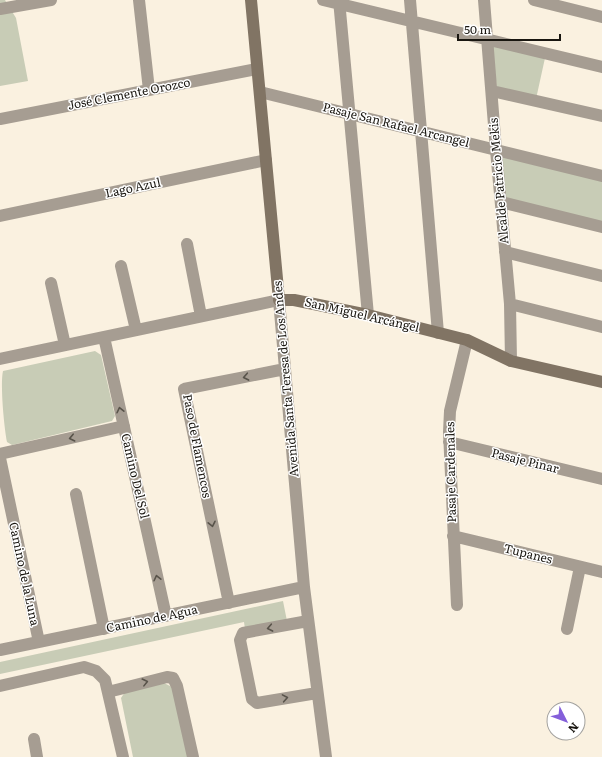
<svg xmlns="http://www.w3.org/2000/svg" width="602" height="757" viewBox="0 0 602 757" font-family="Literata,serif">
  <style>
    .green { fill: #c8ccb6 }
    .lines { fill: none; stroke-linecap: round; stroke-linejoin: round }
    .street { stroke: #a69d92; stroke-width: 12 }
    .secondary { stroke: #817464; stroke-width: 12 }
    .oneway { stroke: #58534a }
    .labels { text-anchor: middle; stroke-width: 3; stroke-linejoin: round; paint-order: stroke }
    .street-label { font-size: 12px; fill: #191610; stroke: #fff }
  </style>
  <rect width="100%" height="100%" fill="#faf1e0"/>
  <path class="green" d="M0,0h5l11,18 12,63 -28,5z
    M492,46l53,12 -9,41 -39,-10z
    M496,150l106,26v51l-101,-25z
    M95,351l6,4 14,61 -3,5 -100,24 -5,-3c-3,-16 -7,-58 -4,-71z
    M283,601l4,20 -42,8 -1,-7 -244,52v-12z
    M164,683l8,4 16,70h-55l-12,-59 4,-6z"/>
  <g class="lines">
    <path class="street" d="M139,0l10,90
      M323,0l279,67
      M339,0l29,315
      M410,0l28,333
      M484,0l12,150 14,154 1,57
      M534,0l68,17
      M0,9l51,-9
      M492,91l110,25
      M260,92l342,84
      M0,119l257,-50
      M501,202l101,25
      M0,216l266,-56
      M187,244l14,72
      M505,252l97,24
      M121,266l15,64
      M51,283l14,62
      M510,304l92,23
      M104,337l62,279
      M0,359l279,-59 25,287 22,170
      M449,442l153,37
      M0,454l124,-28
      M0,458l39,184
      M76,494l28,135
      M453,536l149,36
      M229,603l-45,-214 101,-20
      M457,605l-8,-173 1,-21 17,-71
      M308,621l-65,12 -3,7 12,59 5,4 60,-10
      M567,629l13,-62
      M0,650l304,-63
      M0,686l84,-19 12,4 9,9 18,77
      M108,692l59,-15 6,1 4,8 16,71
      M34,739l3,18"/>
    <path class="secondary" d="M251,0l28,300h15l74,15 99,25 44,21 91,21"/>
  </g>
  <defs><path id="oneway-chevron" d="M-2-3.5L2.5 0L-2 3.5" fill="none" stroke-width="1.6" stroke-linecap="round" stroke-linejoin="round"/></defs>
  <g class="oneway">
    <use href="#oneway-chevron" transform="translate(246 377) rotate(169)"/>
    <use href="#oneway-chevron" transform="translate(120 410) rotate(-103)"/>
    <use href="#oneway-chevron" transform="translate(72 438) rotate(167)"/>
    <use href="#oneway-chevron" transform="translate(212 524) rotate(78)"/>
    <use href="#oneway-chevron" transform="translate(157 578) rotate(-103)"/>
    <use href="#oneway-chevron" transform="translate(270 628) rotate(169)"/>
    <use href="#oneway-chevron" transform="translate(145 682) rotate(-14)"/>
    <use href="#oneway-chevron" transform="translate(285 698) rotate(-10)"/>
  </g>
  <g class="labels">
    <g class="street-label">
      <text transform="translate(129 94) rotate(-11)" y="4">José Clemente Orozco</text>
      <text transform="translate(396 125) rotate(14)" y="4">Pasaje San Rafael Arcangel</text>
      <text transform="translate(499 181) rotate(-95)" y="4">Alcalde Patricio Mekis</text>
      <text transform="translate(133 188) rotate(-12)" y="4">Lago Azul</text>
      <text transform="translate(362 315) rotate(13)" y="4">San Miguel Arcángel</text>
      <text transform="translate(286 379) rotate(-95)" y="4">Avenida Santa Teresa de Los Andes</text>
      <text transform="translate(197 446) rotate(79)" y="4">Paso de Flamencos</text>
      <text transform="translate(525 461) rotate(14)" y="4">Pasaje Pinar</text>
      <text transform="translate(451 472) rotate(-91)" y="4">Pasaje Cardenales</text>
      <text transform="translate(135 476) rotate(77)" y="4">Camino Del Sol</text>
      <text transform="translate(528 554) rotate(14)" y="4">Tupanes</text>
      <text transform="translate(24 574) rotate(78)" y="4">Camino de la Luna</text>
      <text transform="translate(152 619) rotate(-12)" y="4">Camino de Agua</text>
    </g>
  </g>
  <g transform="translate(566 721) rotate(132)"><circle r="19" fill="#ffffff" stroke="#a3a29f"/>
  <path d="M0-3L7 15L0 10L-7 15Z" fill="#845fda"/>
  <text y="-6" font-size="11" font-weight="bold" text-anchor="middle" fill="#191610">N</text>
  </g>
  <path d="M458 34v6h102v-6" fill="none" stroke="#191610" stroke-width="2"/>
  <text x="464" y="34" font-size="12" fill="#191610" stroke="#ffffff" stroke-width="3" paint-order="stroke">50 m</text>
</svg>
